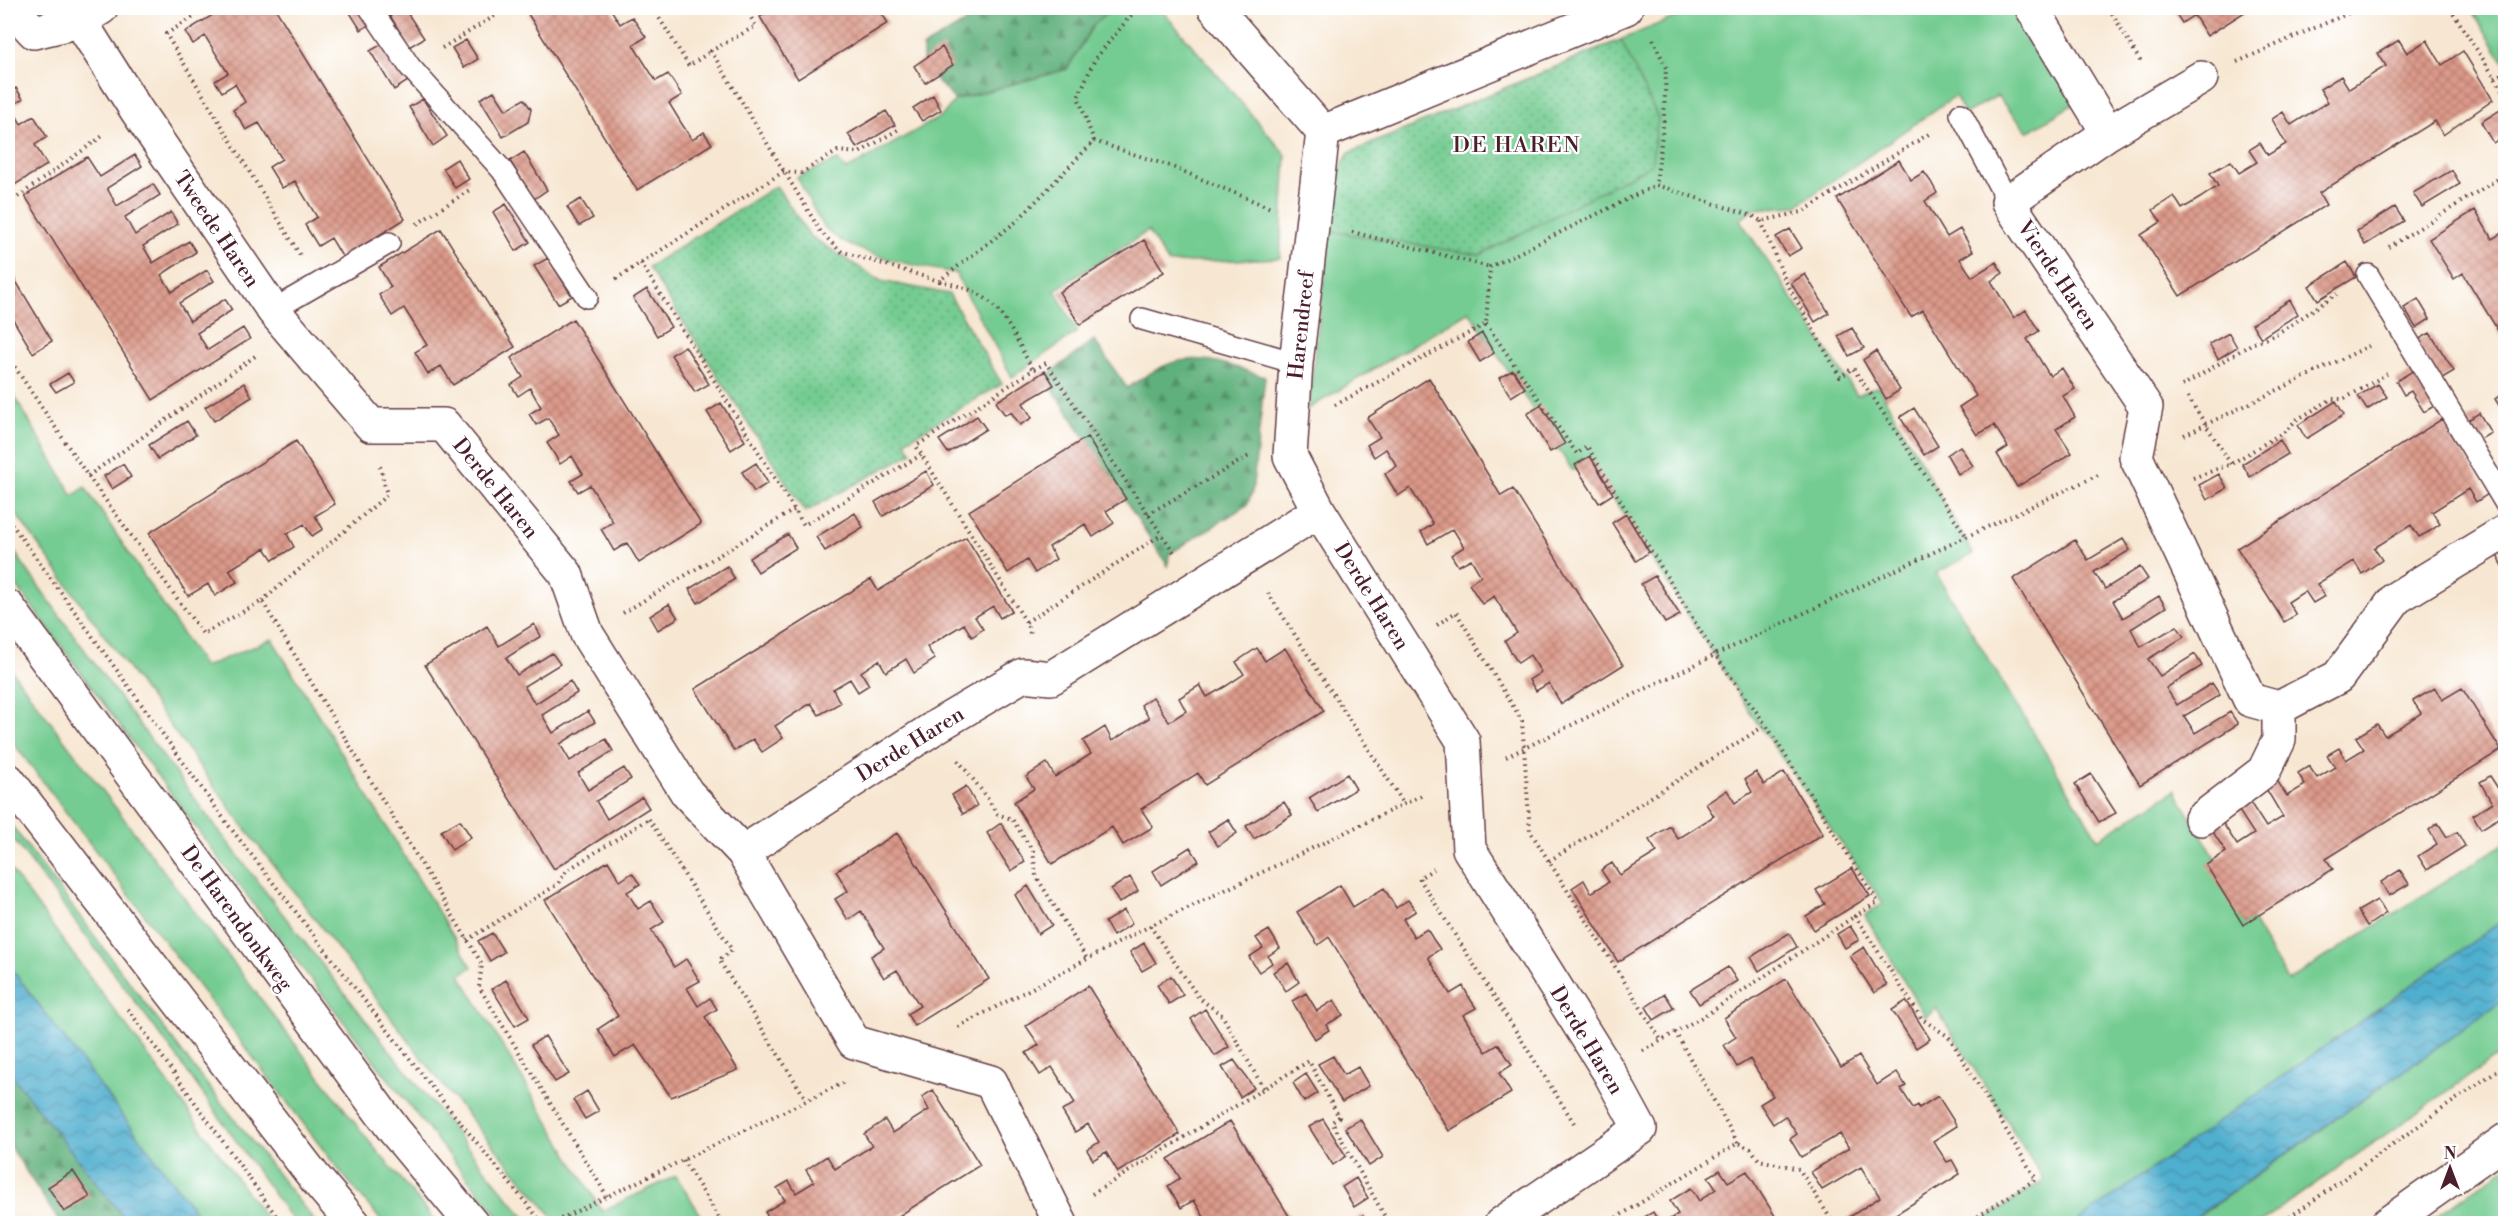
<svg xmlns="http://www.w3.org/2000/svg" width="2513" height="1231" viewBox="0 0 2513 1231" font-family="'Libre Bodoni',serif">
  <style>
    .green { fill: #74cc92; stroke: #5f765e; stroke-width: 1.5 }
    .forest { fill: url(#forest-firs); stroke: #546854; stroke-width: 1.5 }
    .park { fill: url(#park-dots); stroke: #5f765e; stroke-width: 1.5 }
    .water { fill: url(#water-waves); stroke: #4d677d; stroke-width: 1.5 }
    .building { fill: url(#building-cross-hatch) }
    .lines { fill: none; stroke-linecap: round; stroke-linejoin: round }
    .lane-casing { stroke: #643d44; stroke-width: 24 }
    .street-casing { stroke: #643d44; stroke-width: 36 }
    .secondary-casing { stroke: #643d44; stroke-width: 36 }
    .path { stroke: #643d44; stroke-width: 4; stroke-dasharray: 1.5 4.5; stroke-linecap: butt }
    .lane { stroke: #fff; stroke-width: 21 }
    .street { stroke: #fff; stroke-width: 33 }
    .secondary { stroke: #fff; stroke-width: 33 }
    .labels { text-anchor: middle; stroke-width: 4.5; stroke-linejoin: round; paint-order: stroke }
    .street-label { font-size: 21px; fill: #4a1f2b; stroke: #fff }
    .neighbourhood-label { font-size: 22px; letter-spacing: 1.5px; fill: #4a1f2b; stroke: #fff }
  </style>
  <defs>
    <pattern id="forest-firs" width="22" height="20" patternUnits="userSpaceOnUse" patternTransform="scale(1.5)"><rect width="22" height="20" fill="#5fb07c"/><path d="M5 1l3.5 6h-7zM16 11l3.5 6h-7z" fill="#508f66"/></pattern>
    <pattern id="park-dots" width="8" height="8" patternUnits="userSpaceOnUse" patternTransform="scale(1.5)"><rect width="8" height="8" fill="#74cc92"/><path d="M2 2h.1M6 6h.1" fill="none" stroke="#61a577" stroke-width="1.8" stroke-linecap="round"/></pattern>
    <pattern id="water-waves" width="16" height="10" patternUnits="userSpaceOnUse" patternTransform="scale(1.5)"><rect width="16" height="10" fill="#50afcf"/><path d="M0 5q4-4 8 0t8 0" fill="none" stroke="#448ea8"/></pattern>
    <pattern id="building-cross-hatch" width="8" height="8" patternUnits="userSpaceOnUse" patternTransform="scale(1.5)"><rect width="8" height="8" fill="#dc9a8a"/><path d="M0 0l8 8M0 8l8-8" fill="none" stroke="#b47d71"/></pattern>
  </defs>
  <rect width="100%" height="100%" fill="#fff"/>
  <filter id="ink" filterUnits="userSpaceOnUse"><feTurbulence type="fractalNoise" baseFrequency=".0167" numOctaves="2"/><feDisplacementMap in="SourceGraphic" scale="12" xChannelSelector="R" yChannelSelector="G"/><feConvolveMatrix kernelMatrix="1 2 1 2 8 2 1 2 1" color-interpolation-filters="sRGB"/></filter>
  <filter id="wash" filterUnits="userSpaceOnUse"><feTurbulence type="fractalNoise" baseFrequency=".008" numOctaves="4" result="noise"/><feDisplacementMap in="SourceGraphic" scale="24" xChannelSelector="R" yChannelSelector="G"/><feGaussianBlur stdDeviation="1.35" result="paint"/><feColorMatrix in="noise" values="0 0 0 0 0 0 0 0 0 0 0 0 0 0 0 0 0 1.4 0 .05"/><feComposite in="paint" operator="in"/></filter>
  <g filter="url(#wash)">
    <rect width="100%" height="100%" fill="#f7e7d2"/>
    <path class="green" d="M1112,8h48l126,147 -6,103 -112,5 -20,-32 -93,59 22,42 -65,45 -57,-104c-35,-6 -102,-18 -128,-43 -11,-12 -22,-39 -30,-53l41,-17 8,10 96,-54 13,-16 112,-31 25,-42z
      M1697,8h316l62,95 -47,29 -31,-36 -32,18 -10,-18 -159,110 -42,3 -14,11 117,175 21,-9 95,168 -37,19 162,266 77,-49 113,191 217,-138v76l-430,304h-96l65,-43 -108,-172 -11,9 -60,-102 18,-12 -131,-188 -157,-245h-23l-103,-159 -161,98 29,-235 12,-21z
      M2470,8h35v53l-1,1z
      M8,385l65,111 12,-9 119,180 68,-28 200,328 -12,8 142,236 74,-35 30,47h-148l-113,-135 -207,-269 -230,-316z
      M8,543c164,233 340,459 521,680h-25c-173,-211 -335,-430 -496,-649z
      M8,666l360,474 69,83h-54l-48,-58 -327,-429z
      M8,821l179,238 129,164h-22l-115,-163 -171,-228z
      M8,866l155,210 106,147h-65l-196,-259z
      M2505,999v52l-246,172 -71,1z
      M2505,1168v51l-5,4h-73z"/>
    <path class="forest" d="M990,8h122l-20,19 -25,42 -112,31 -32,-34v-19z
      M1094,340l33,48c12,-8 24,-16 37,-22 32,-16 70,1 101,11l-13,116 -5,12 -78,49 -1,12 -123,-189z
      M8,1071l120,152h-68l-52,-80z"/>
    <path class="park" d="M1621,40l37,78 -7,47 -171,90 -150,-24 7,-57 12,-21z
      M776,186l34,50 71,45 68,13 53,90 -97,57 7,12 -107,59 -157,-245z"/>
    <path class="water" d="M2505,919v80l-317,224h-113z
      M8,964l196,259h-76l-120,-152z"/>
    <g id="blocks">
      <path class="building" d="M224,8h51l130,211 -62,39 -12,-20 -13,8 -13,-21 12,-8 -22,-36 -13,7 -13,-21 13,-8 -23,-36 -13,7 -6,-10 -7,-10 12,-8 -10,-18 -13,8 -7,-11 13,-8 -23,-37 -12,8 -8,-12z
        M347,8h19l9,13 -14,9z
        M388,8h16l20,30 -15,9 -23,-38z
        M482,8h15l-11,6z
        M539,8h71l10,16 12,-7 14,20 -13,8 23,36 12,-7 14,21 -13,8 11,18 12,19 12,-8 8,12 -75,46 -109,-176z
        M774,8h115l-8,4 7,11 -90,56 -38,-62z
        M2172,8h79l-44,28 -13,-21 -12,8z
        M466,40l12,19 -14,9 -12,-20z
        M2399,40l8,13 20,-13 15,25 21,-14 30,49 -50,35 -8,-14 -116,72 7,12 -146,91 -39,-61 20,-13 -8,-12 21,-14 8,13 18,-11 18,-12 -8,-13 21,-12 8,12 18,-11 -8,-12 11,-7 8,12 18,-11 -14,-25 11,-7 8,13 37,-23 -8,-13 21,-13 8,13 37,-23 -8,-13z
        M384,43l24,38 -14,9 -24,-39z
        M942,47l11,18 -28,18 -11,-17z
        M16,88l7,11 -12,7 10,18 13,-8 13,21 -12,8 12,20 -39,24v-96z
        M494,91l12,19 18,-11 7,10 -3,13 -25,15 -23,-38z
        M933,95l8,15 -19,11 -9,-13z
        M423,99l24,37 -14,10 -24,-39z
        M2500,110l5,9v16l-12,8 -12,-21z
        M886,111l9,14 -38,23 -9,-14z
        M524,152l23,38 -13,9 -24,-38z
        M135,155l7,11 -35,22 10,18 36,-22 7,11 -35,22 10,18 36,-23 7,12 -35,22 10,17 36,-22 7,11 -35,23 11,17 35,-22 7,11 -35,22 11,18 35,-22 7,11 -35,23 11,17 35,-22 7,11 -97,61 -128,-204 62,-39 13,20z
        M457,159l12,20 -14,9 -12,-20z
        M1899,160l12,20 13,-8 7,10 6,11 -12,8 22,36 13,-8 13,22 -13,8 12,18 24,-15 7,11 -12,8 11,18 12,19 12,-8 13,21 -12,8 23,37 12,-8 13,21 -12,7 12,21 -19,12 16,24 -55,34 -20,-33 11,-7 -14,-22 -17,10 -18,-28 17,-11 -53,-86 -12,7 -74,-118z
        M2452,170l8,14 -38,23 -9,-14z
        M581,199l12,19 -14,8 -12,-19z
        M506,204l24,38 -14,9 -23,-39z
        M2395,207l9,14 -39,24 -8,-14z
        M2475,210l17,29 13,-8v111l-42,-69 -9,6 -25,-40z
        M441,229l74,118 -62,38 -12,-19 -13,8 -13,-22 12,-7 -23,-37 -12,8 -13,-21 12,-8 -12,-20z
        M1790,229l12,19 -14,8 -12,-19z
        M1144,240l20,32 -84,53 -21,-33z
        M548,258l24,38 -14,8 -24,-38z
        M2347,262l9,15 -38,23 -9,-14z
        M8,268l44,73 -19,12 -25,-42z
        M1805,274l24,39 -14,9 -24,-39z
        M647,289l24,38 -14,9 -24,-38z
        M2418,299l12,20 -14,9 -12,-20z
        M2290,300l8,14 -37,24 -9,-14z
        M573,319l128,205 -62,39 -12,-20 -13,8 -13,-22 12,-7 -23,-37 -12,7 -7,-11 12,-7 -11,-18 -12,8 -7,-12 -6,-9 12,-8 -11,-17 -12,7 -7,-11 12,-7 -11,-19 -12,8 -7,-11 12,-8 -12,-19z
        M1852,328l12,20 -15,8 -11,-20z
        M1482,333l12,20 -14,9 -12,-20z
        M2229,333l8,14 -19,12 -9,-15z
        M2430,333l24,38 -15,9 -23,-39z
        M685,346l24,38 -14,8 -24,-37z
        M1876,351l24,39 -14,9 -23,-39z
        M2416,369l20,36 -12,7 -13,-21 -7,4 -8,-14z
        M1513,370l12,18 -14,9 -12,-19z
        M1045,371l9,14 -31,18 9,15 -12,7 -9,-13 -6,3 -9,-13z
        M68,373l6,9 -18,10 -6,-8z
        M1429,378l72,118 12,-7 110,176 -62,39 -12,-21 -13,8 -7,-11 12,-8 -11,-17 -12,8 -7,-11 -6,-11 12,-8 -23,-37 -12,8 -13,-20 12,-8 -10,-17 -13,7 -7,-11 13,-8 -11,-18 -25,15 -7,-12 12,-8 -23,-36 -12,8 -13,-22 12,-8 -11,-17 -12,8 -7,-12 13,-8 -13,-19z
        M244,383l8,14 -38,24 -9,-14z
        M2378,384l9,13 -20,13 -9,-14z
        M2505,392v23l-10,-16z
        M2336,401l8,14 -38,24 -8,-14z
        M721,403l24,38 -14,9 -24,-38z
        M1541,405l24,39 -15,8 -23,-38z
        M1914,408l24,38 -14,9 -24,-38z
        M2479,413l12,20 -14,8 -12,-19z
        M977,416l9,13 -38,24 -9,-13z
        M2442,419l46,75 -12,8 -8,-13 -36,23 8,12 -10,7 -11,6 -8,-12 -37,23 8,12 -20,14 -8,-13 -37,23 8,12 -12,7 -8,-12 -17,11 8,13 -12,7 -47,-74z
        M187,421l9,14 -38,24 -9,-14z
        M1087,437l39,62 -20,12 8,12 -21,14 -8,-13 -36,23 7,12 -21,14 -8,-13 -19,13 -39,-62z
        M2280,440l8,14 -38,23 -8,-13z
        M296,441l39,63 -20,12 8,13 -11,7 -8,-12 -17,10 7,13 -21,13 -8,-12 -36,22 8,12 -22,14 -7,-12 -20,12 -39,-63z
        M1960,446l13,20 -15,8 -11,-19z
        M1590,456l23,38 -14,9 -24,-38z
        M756,463l12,20 -14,9 -12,-20z
        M123,464l8,13 -19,12 -8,-13z
        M926,471l8,14 -51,31 -8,-14z
        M2219,474l8,14 -20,12 -8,-15z
        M855,513l8,14 -38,24 -9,-14z
        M1626,514l23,38 -13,9 -24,-38z
        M788,534l8,14 -38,24 -9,-14z
        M966,537l46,74 -12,7 -7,-12 -18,11 8,12 -11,8 -8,-13 -18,11 -19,12 8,12 -21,14 -8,-14 -20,13 -7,-12 -18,12 8,13 -11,7 -8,-13 -17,10 7,14 -21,12 -8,-12 -36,23 8,12 -21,14 -9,-13 -19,12 -39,-62 176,-110 7,12z
        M2123,539l7,11 -36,22 11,17 35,-22 8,12 -35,22 10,17 36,-22 7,11 -35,22 10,18 36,-21 7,11 -36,22 12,17 35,-22 7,12 -36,22 11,17 35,-22 8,12 -36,21 11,17 35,-21 8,12 -98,61 -127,-206 62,-39 13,20z
        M2505,551v18l-8,-13z
        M727,566l8,13 -37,24 -9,-14z
        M1655,576l25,39 -15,8 -24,-39z
        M2505,599v14l-6,-10z
        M669,604l9,14 -20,12 -8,-14z
        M534,624l7,12 -35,22 11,17 35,-22 8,11 -36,22 11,18 35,-23 7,12 -35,22 11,18 35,-22 7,11 -35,22 10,17 36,-22 7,12 -35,22 10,17 36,-22 7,11 -35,22 11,18 35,-22 7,11 -95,61 -129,-204 62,-39 12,20z
        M1257,648l8,13 20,-13 39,63 -119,74 -7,-12 -57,36 12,18 -30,18 -11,-18 -60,37 -38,-62 20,-13 -8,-12 21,-14 8,14 36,-23 -8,-13 22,-14 7,14 37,-23 -8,-13 12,-8 16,25 17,-11 -7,-13 21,-13 7,12 19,-11 18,-12 -8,-12z
        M2435,688l7,12 20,-12 39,62 -175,109 7,10 -90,56 -37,-60 20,-13 -22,-34 11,-7 22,34 17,-11 -22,-34 12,-7 22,34 17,-10 -21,-35 11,-8 14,22 18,-11 -7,-12 11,-7 8,12 18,-11 -8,-12 12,-7 7,12 18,-11 -8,-12 21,-13 8,12 18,-11 18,-12 -8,-12z
        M1756,772l8,13 20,-13 39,62 -205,128 -46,-74 12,-8 7,13 18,-11 -8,-12 11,-7 8,12 37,-23 -8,-12 10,-7 11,-7 8,13 36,-23 -8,-12 21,-14 8,13 17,-11 -7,-13z
        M1347,774l9,15 -38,23 -9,-14z
        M2091,774l25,39 -17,9 -24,-38z
        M2490,776l13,20 2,-2v20l-24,15 -8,-14 19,-12 -12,-21z
        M966,786l11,20 -14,8 -11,-19z
        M1284,802l8,13 -38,24 -8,-13z
        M1228,819l9,14 -19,13 -10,-14z
        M460,820l11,17 -19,13 -11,-19z
        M1001,823l24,39 -14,9 -24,-38z
        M2438,823l9,14 10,-5 8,14 -38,24 -9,-14 19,-12 -8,-14z
        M897,833l92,146 -75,47 -7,-12 13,-8 -23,-36 -13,8 -7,-11 -6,-11 13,-8 -23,-37 -13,9 -13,-21 13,-8 -12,-20z
        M1190,847l9,14 -38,24 -8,-14z
        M608,861l12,20 12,-8 8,11 -13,8 11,17 13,-8 13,21 -13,8 23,37 12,-8 14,22 -13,7 11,18 12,-8 7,11 -12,8 33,53 -67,27 -36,-52 -20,12 -17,-28 20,-13 -73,-116z
        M1852,868l18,28 -56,34 -8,-14 19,-12 -9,-14z
        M2400,870l9,14 -20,12 -8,-14z
        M1130,877l8,14 -19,12 -8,-14z
        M1340,885l13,22 31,-19 12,20 12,-8 8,11 -13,8 11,18 13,-8 6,10 7,10 -12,8 22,37 13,-8 6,11 7,11 -13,7 23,37 13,-8 13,21 -13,8 12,20 -62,38 -120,-194 -11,8 -21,-33z
        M1028,886l24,39 -14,9 -23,-39z
        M2377,900l9,13 -19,13 -9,-15z
        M1124,910l8,14 -19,12 -8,-14z
        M1850,926l9,14 -14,8 -8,-14z
        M1269,930l11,18 -12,8 4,7 -13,9 -10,-15 14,-9 -7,-10z
        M492,933l12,19 -14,9 -12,-20z
        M1789,933l8,14 -38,24 -8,-14z
        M1144,943l12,20 -14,8 -12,-19z
        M1864,947l23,38 -13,8 -24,-37z
        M1288,963l11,19 -13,9 -13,-19z
        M1728,967l9,14 -38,23 -9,-14z
        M1171,976l12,19 -14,9 -12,-19z
        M1786,979l55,88 18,-11 18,29 20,-13 9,14 -5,3 12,19 5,-3 1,3 19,-12 19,30 -24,15 14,21 5,-2 8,14 -80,50 -38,-2 38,-25 -19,-30 -39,23 -11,-18 38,-24 -9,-14 -39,23 -11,-18 7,-5 -12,-18 -12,8 -13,-20 13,-8 -23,-37 -13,8 -13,-22 12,-8 -12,-19z
        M506,980l23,38 -14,8 -23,-37z
        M1088,986l92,148 -62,38 -12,-20 -13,8 -6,-10 12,-8 -11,-18 -13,8 -13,-21 13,-8 -23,-36 -12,8 -14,-22 13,-8 -13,-19z
        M1306,993l11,18 17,-11 9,15 -17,10 3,5 -14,9 -23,-38z
        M1665,994l9,14 -20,12 -8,-13z
        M1906,1001l24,38 -14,9 -24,-38z
        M1205,1009l24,38 -14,9 -24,-37z
        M545,1036l24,38 -14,8 -24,-37z
        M1333,1056l11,19 14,-8 11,19 -27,16 -24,-38z
        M1234,1060l20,28 -14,9 -18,-30z
        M1306,1074l12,19 -14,9 -11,-19z
        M933,1090l47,75 -94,59h-114l-7,-12 20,-12 -8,-12 12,-7 7,12 18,-11 -8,-12 10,-7 11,-7 8,13 37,-23 -8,-12 21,-14 8,13 36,-23 -7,-13z
        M587,1091l12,20 -14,8 -12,-19z
        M1323,1119l23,37 -13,9 -24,-38z
        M1360,1119l23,38 -14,9 -24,-38z
        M1230,1121l19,30 45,73h-86l-14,-24 -13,8 -13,-22 12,-8 -12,-19z
        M1720,1170l8,12 19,-11 33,53h-118l16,-10 -8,-13 11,-7 10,-6 8,13 17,-12 -8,-12z
        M73,1171l17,26 -26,15 -16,-25z
        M1356,1178l12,20 -14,9 -12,-20z
        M1653,1212l7,12h-16l-3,-5z
        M1363,1215l5,9h-19z"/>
    </g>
  </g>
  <g filter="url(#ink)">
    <use href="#blocks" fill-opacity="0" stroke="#643d44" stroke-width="1.5"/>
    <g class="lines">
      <defs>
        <path id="lane" d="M370,8l40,59 92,103 85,127
          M1961,114l47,88
          M2368,275l138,229
          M273,310l116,-67
          M1142,319l154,44"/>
        <path id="street" d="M1215,8l108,124 -27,231 -6,93 29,55 144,230 6,108 140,223 31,57 -139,95
          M2032,8l76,125
          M18,15l16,17 46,-11 21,-13
          M80,21l57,90 136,199 98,115h73l122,149 21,60 100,159 56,59 111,190 137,40 70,142
          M2201,78l-93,55 -100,69 138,205 -10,50 114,243 29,8 59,-31 58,-79 110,-67
          M1323,132l303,-124
          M2201,819l63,-48 15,-31v-32
          M743,852l194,-126 86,-51 28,3 268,-167"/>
        <path id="secondary" d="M8,607l386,523 78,94
          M8,780l307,398 39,46
          M2387,1224l119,-84"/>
      </defs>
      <use href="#lane" class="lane-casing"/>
      <use href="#street" class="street-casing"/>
      <use href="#secondary" class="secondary-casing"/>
      <path class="path" d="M208,8l-42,26 134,221
        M653,8l36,58 22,-15
        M745,8l11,18 -45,25 110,181 19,19 99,30 78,-60 77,-80 76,25 103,43
        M2109,8l33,56
        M2450,8l56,87
        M1653,39l13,29 -2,50 -8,67
        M442,48l66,-40
        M2237,62l123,-54
        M2495,78l11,-6
        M1094,141l-16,-44 17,-38 42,-51
        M8,204l96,-69
        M1761,221l24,59 55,97 13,-9 114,169
        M417,224l54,-35
        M1352,232l138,35
        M2389,247l117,-73
        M641,263l163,262 117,-70
        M616,279l167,-107 18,1 37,-22 21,2 40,-24
        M940,281c11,3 24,6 35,11 28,13 43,52 58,78
        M1486,324l91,130 10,-8 128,209 51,70
        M8,357l80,119 115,158 59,-33 220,363 -3,23 128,209
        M2182,386l71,-43c25,-5 60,-35 84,-49
        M2188,397l43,67
        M1335,405l151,-81 4,-57 166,-82 97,31 8,5 41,-9 130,-80
        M2184,435l185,-89
        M88,476l170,-122
        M2193,478l38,-14 56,-34 9,-10 36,-21h12l43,-25
        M1148,514l101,-58
        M8,519l221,307 209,269 105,129
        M1268,593l136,211
        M262,601l125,-106 -7,-29
        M623,613l171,-103
        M1026,622l135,-87
        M1437,625l19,-13 66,109 8,110 131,209
        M1030,633l-4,-11 -110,-176 117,-76 13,-7 129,191
        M1506,757l209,-102 383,-180
        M958,760l28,36 11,18 15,5 21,32 3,25 51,83
        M649,819l83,131 -13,10 87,139
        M1549,861l217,-136 112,177 -23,14 67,103 27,18 87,142 -70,45
        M1434,869l-15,9 155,245
        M1150,926l49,72 23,17 42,74
        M467,940l91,-56 8,-13 84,-53
        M128,1009l154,215
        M958,1027l192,-101 273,-131
        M1675,1032l63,111
        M1643,1051l66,-38 146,-97
        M683,1160l40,64
        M1092,1194l217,-133 30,56 -7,5 57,102
        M550,1224l293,-141
        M1606,1224l132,-81 13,6 8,11 40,9 35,55
        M2280,1224l226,-160"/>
      <use href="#lane" class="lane"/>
      <use href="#street" class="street"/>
      <use href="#secondary" class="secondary"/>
    </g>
  </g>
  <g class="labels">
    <g class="street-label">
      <text transform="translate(217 229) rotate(56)" y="7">Tweede Haren</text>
      <text transform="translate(2058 275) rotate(56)" y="7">Vierde Haren</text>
      <text transform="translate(1301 325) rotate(-84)" y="7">Harendreef</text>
      <text transform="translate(496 488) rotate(51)" y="7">Derde Haren</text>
      <text transform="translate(1372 596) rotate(58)" y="7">Derde Haren</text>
      <text transform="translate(910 744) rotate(-32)" y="7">Derde Haren</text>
      <text transform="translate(237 918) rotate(54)" y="7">De Harendonkweg</text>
      <text transform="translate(1587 1040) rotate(59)" y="7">Derde Haren</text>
    </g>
    <g class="neighbourhood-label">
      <text x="1517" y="152">DE HAREN</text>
    </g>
  </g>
  <rect width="2513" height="1231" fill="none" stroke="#fff" stroke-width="30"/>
  <g transform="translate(2450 1168)" stroke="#ffffff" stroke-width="4.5" paint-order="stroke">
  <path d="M0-4.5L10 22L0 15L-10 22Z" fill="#4a1f2b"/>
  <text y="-9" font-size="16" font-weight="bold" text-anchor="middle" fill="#4a1f2b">N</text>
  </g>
</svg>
